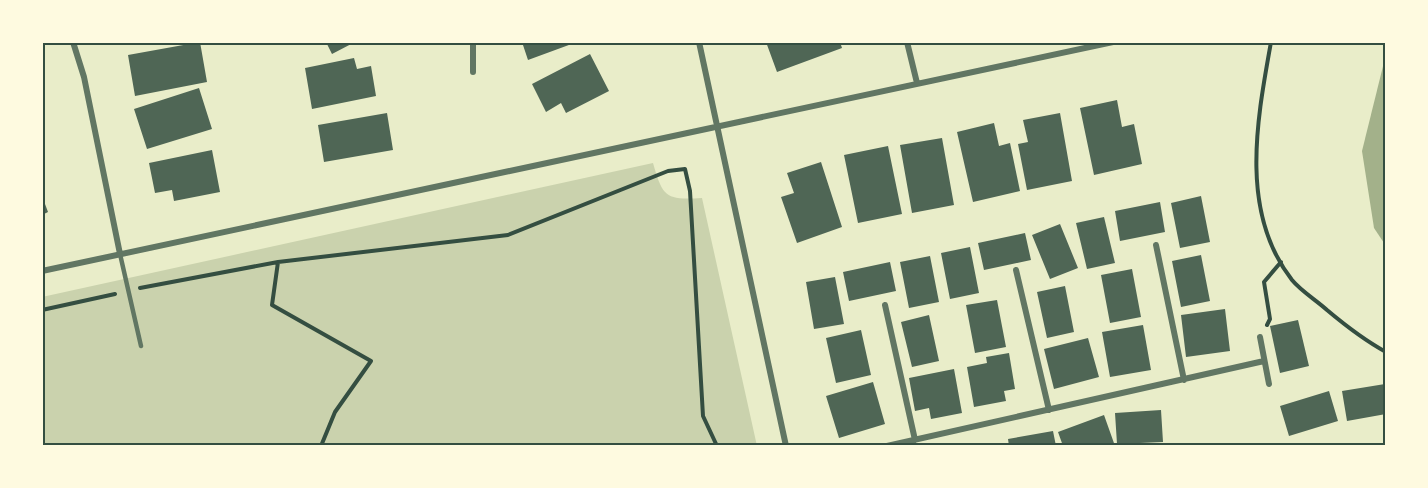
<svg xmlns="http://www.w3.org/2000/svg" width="1428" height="488" viewBox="0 0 1428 488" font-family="'Asap Condensed',sans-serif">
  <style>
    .green { fill: #cad2ad }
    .water { fill: #a3b18a }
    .building { fill: #4f6655 }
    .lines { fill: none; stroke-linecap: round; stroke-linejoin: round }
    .path { stroke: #344e41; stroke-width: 4 }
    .service { stroke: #617663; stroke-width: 4.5 }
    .minor { stroke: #617663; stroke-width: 6 }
    .neatline { fill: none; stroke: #344e41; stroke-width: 2 }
  </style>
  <rect width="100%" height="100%" fill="#e9edc9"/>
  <path class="green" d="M653,163c10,35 13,37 49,35l55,248h-715v-149z"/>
  <path class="water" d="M1386,54v192l-12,-18 -12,-77z"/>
  <path class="building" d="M200,42l7,40 -72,14 -7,-41z
    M326,42h29l-23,12z
    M522,42h55l-49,18z
    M766,42h74l2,6 -65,24z
    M590,54l19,37 -43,22 -5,-10 -15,9 -14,-28z
    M354,58l3,11 14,-3 5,30 -64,13 -7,-41z
    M199,88l13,41 -65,20 -13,-40z
    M1117,100l5,27 12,-3 8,40 -48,11 -14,-67z
    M387,113l6,37 -69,12 -6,-37z
    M1060,113l12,68 -45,9 -9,-46 10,-2 -5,-22z
    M994,123l5,23 11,-3 10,48 -47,11 -16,-70z
    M942,138l12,67 -42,8 -12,-68z
    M888,146l14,68 -44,9 -14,-68z
    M212,150l8,42 -46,9 -2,-11 -17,3 -6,-30z
    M821,162l21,65 -45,16 -16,-46 13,-4 -7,-20z
    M42,196l6,16 -6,3z
    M1201,196l9,46 -30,6 -9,-45z
    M1160,202l5,30 -45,9 -5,-30z
    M1104,217l11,46 -28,6 -11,-46z
    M1060,224l18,44 -28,11 -18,-44z
    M1025,233l6,27 -47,10 -6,-27z
    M970,247l9,46 -29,6 -9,-46z
    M1201,255l9,46 -29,6 -9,-46z
    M930,256l9,46 -30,6 -9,-46z
    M890,262l6,29 -47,10 -6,-29z
    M1132,269l9,48 -31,6 -9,-48z
    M835,277l9,47 -30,5 -8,-47z
    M1065,286l9,46 -27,6 -10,-46z
    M997,300l9,47 -31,6 -9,-48z
    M1225,309l5,42 -44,6 -5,-42z
    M929,315l10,46 -27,6 -11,-45z
    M1298,320l11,46 -29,7 -10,-47z
    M1143,325l8,45 -41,7 -8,-45z
    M861,330l10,45 -35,8 -10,-45z
    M1088,338l11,39 -45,12 -10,-40z
    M1009,353l6,36 -11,2 2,10 -32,6 -7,-40 20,-4 -1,-6z
    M954,369l8,44 -31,6 -2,-11 -14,3 -6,-33z
    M873,382l12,42 -46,14 -13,-42z
    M1385,384l1,30 -39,7 -5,-30z
    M1329,391l9,30 -49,15 -9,-30z
    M1161,410l2,32 -46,2 -2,-31z
    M1104,415l11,31h-52l-5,-14z
    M1053,431l3,15h-47l-1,-7z"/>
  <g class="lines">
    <path class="path" d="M1271,42c-14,78 -32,170 21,238 9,11 24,20 35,30 19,16 37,30 59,42
      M278,262l-6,43 99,56 -36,51 -14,34
      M140,288l138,-26 230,-27 160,-64 17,-2 5,22 13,225 14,30
      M42,310l73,-16
      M1267,325l3,-6 -6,-37 17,-20"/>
    <path class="service" d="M120,254l21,92"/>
    <path class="minor" d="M73,42l11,35 36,177
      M699,42l87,404
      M907,42l10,41
      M473,72v-30
      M1156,245l28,135
      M1016,270l33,140
      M42,271l1071,-229
      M885,305l30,135
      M1260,337l9,47
      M887,446l377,-85"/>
  </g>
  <rect width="1428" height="488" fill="none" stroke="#fefae0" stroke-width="87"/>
  <rect x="44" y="44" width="1340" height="400" class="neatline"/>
</svg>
